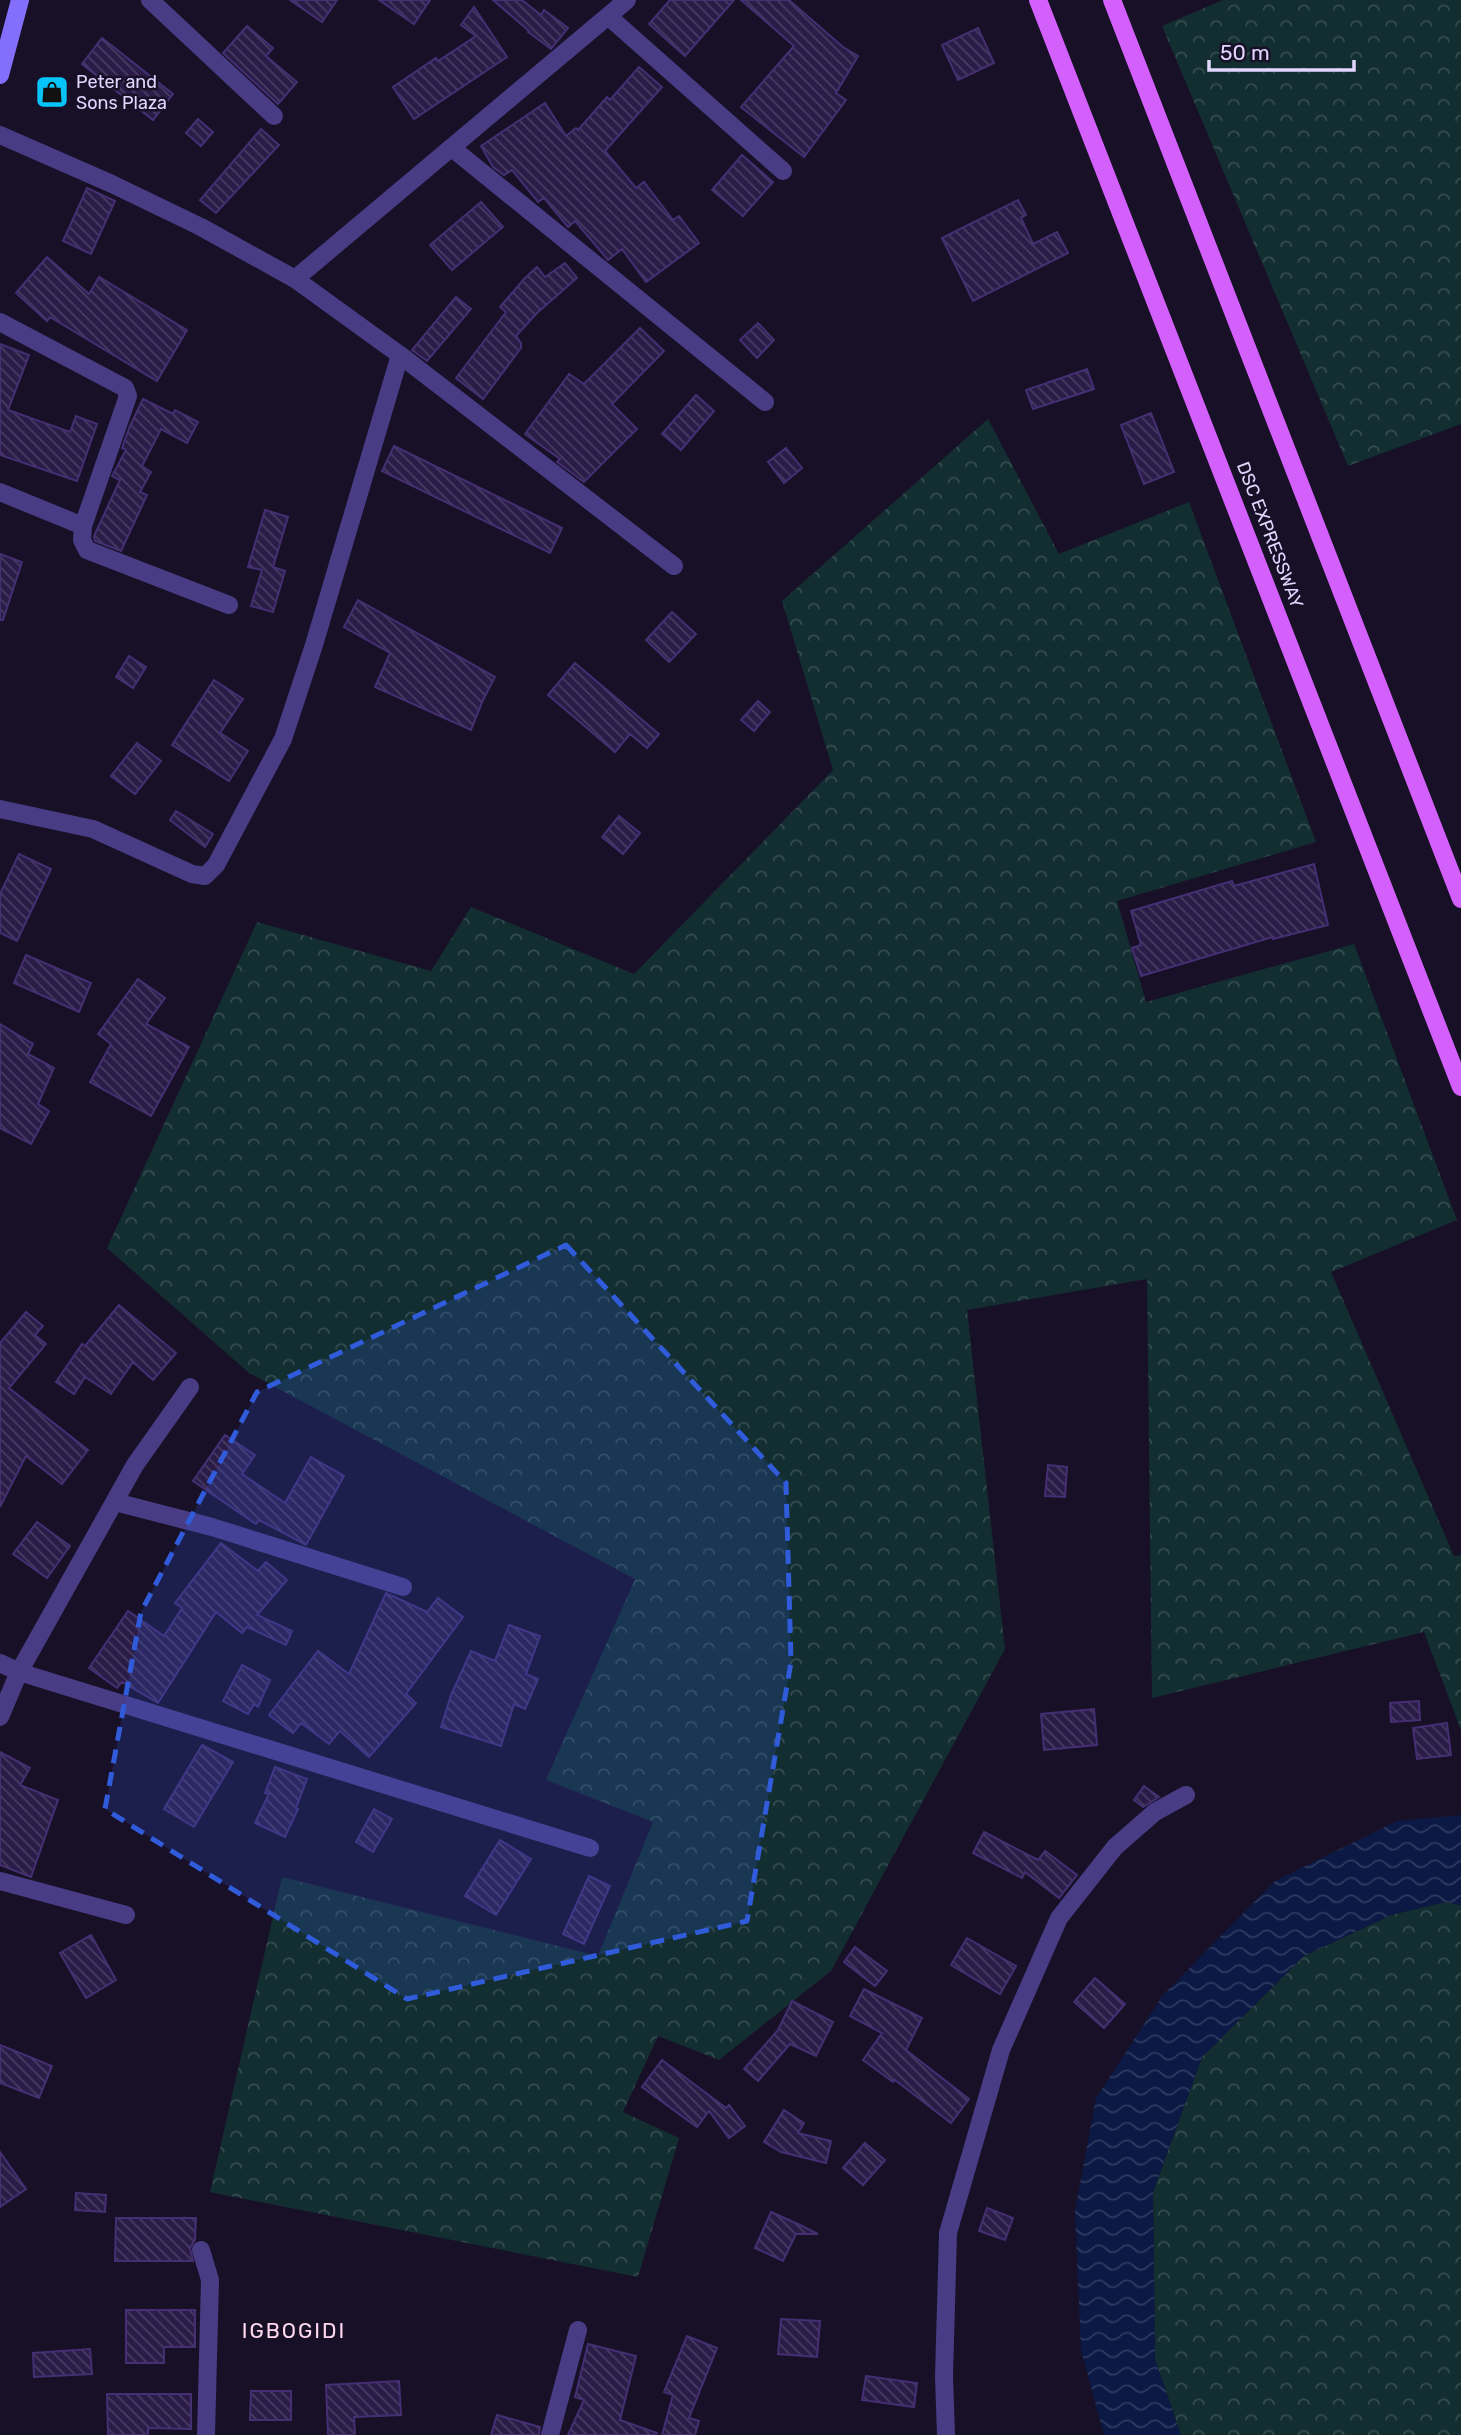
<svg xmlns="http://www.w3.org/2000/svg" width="1461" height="2435" viewBox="0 0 1461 2435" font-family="Rubik,sans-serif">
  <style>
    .forest { fill: url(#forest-crowns) }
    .water { fill: url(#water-waves) }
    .building { fill: url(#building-back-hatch); stroke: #442f73; stroke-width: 2 }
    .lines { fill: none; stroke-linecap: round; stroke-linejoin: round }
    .street { stroke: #483c85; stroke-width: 18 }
    .secondary { stroke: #846ffc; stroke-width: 18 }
    .primary { stroke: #d460fc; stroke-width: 18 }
    .marked { fill: #305cdc; fill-opacity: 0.2; stroke: #305cdc; stroke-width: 5; stroke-dasharray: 14 9; stroke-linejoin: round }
    .labels { text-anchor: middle; stroke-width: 5; stroke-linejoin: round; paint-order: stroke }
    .poi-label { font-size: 18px; fill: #e0d6fe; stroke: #171027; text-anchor: start }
    .street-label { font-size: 18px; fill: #e0d6fe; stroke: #171027 }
    .quarter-label { font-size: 21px; letter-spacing: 2px; fill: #fed8ec; stroke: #171027 }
  </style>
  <defs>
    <pattern id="forest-crowns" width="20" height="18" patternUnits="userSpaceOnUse" patternTransform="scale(1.75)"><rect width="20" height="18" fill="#132e31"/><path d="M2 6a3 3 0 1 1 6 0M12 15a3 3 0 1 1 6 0" fill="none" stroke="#354c50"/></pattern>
    <pattern id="water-waves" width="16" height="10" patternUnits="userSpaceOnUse" patternTransform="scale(1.75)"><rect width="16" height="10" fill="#0b1944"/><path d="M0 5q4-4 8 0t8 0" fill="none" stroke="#2e3a60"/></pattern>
    <pattern id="building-back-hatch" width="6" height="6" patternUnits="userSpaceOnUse" patternTransform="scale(1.75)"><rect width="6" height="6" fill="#2a1c47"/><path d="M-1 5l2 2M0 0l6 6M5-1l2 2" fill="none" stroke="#493c63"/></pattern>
  </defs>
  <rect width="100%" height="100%" fill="#171027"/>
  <path class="forest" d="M1223,0h238v424l-113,42 -186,-440z
    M988,419l71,135 130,-52 127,340 -199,59 29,101 208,-58 103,276 -126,52 123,284 7,-1v175l-37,-98 -272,66 -5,-419 -180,31 38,339 -174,322 -112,89 -61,-24 -35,76 56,26 -41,139 -428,-85 72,-315 316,79 55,-134 -107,-42 89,-201 -386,-206 -142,-125 150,-326 174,49 40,-64 163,67 199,-204 -51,-169z
    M1445,1902l16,3v530h-280l-26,-76 -2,-167 49,-135 102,-101 87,-41z"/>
  <path class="water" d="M1461,1815v90l-16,-3 -54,13 -87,41 -102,101 -49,135 2,167 26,76h-77l-23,-85 -6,-139 21,-113 67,-103 112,-114 122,-60z"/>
  <path class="building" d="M290,0h47l-15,22z
    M379,0h51l-16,24z
    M493,0h29l19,15 3,-5 24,18 -17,21 -23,-17 1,-1z
    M670,0h64l-49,56 -36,-32z
    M741,0h48l54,47 15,9 -22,37 10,7 -42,57 -63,-50 53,-61z
    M474,7l33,50 -93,62 -21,-32 43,-29 2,3 38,-25 -15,-11z
    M247,26l26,22 -7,8 31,26 -19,22 -55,-51z
    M978,28l16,35 -36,17 -16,-35z
    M102,38l71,56 -20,26 -71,-56z
    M639,67l23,20 -57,64 31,37 8,-6 29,38 6,-4 20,27 -53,39 -24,-33 -14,11 -33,-39 -7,6 -24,-29 -6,4 -26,-32 -8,5 -11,-8 -12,-21 64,-43 21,33 10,-8 2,2 29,-33 3,3z
    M198,119l15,13 -12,14 -15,-13z
    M261,129l18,16 -63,68 -16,-13z
    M742,155l31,27 -30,34 -31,-26z
    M87,188l28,13 -24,53 -28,-13z
    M1018,200l8,15 -5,3 12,26 24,-12 11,21 -95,48 -31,-63z
    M481,202l22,25 -51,43 -22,-25z
    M47,257l42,37 10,-17 88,53 -30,51 -107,-64 -3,4 -31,-28z
    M565,263l12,15 -40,35 -21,23 5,7v5l-38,51 -27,-21 50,-66 -6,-5 24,-28 13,-12 8,10z
    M456,297l15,12 -44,52 -15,-11z
    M758,323l16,17 -17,18 -17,-18z
    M640,328l24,23 -52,53 25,25 -53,53 -27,-20 3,-3 -35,-25 44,-60 15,10z
    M0,344l29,11 -21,55 62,22 6,-16 21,8 -20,57 -77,-26z
    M1087,369l7,20 -61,20 -7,-19z
    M696,395l18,16 -33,39 -19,-16z
    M143,399l30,15 2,-4 23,12 -11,21 -26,-14 -19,37 9,6 -11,20 7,3 -26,56 -26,-10 -1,-5 26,-56 -8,-4 14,-26 -4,-2 8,-22z
    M1151,413l23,59 -30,12 -23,-59z
    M394,446l168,82 -12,25 -168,-82z
    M786,448l16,20 -18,15 -16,-21z
    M265,510l23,7 -15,50 12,4 -12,41 -22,-6 11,-36 -14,-3z
    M0,554l22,8 -19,58h-3z
    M358,600l137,77 -12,23 -12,30 -96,-43 15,-34 -46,-26z
    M672,612l24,22 -27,28 -23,-22z
    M129,656l17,11 -13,21 -17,-11z
    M575,663l84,71 -12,14 -17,-14 -15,18 -67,-57z
    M214,680l29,19 -23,34 28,18 -19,30 -57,-36z
    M758,701l12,11 -16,19 -13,-11z
    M137,743l24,18 -26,33 -24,-18z
    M176,811l37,23 -8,13 -35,-27z
    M619,816l21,17 -17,21 -21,-17z
    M19,854l32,15 -34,72 -17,-8v-39z
    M1314,864l14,61 -55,14v-2l-132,39 -9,-28 9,-3 -10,-34 101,-30 2,5z
    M26,955l65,28 -12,29 -65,-29z
    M138,979l27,19 -19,26 43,23 -38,69 -61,-34 21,-38 -13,-10z
    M0,1024l33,20 -5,10 26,14 -16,36 11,7 -18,33 -31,-16z
    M119,1305l57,48 -23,27 -20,-18 -22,32 -26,-17 -11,17 -18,-12 26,-38 3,2z
    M26,1312l17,14 -8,9 11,9 -37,44 79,62 -26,34 -36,-28 -26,51v-164z
    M225,1435l30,20 -13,19 43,29 26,-46 33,19 -38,69 -47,-25 -3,4 -63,-43z
    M1048,1465l19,2 -2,30 -20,-1z
    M37,1522l33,24 -23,32 -34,-24z
    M221,1543l37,28 8,-9 21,18 -30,35 35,16 -6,14 -39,-18 -5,6 -26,-21 -58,91 -36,-21 -5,6 -28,-20 39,-57 36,25 18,-28 -7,-5z
    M386,1593l41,19 11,-14 25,19 -57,77 10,9 -47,54 -29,-26 -11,13 -28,-21 -8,10 -24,-18 49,-64 31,23z
    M509,1625l31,11 -14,38 12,5 -13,30 -11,-5 -13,42 -60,-19 10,-32 20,-44 24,10z
    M242,1665l28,15 -12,27 -4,-3 -6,10 -25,-13z
    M1419,1701l1,19 -29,2 -1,-19z
    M1094,1709l3,36 -53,5 -3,-36z
    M1447,1723l4,32 -34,4 -4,-31z
    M202,1745l31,17 -39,65 -30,-18z
    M0,1752l30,16 -10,17 38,15 -27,77 -31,-12z
    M275,1767l32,12 -11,29 2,1 -13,28 -30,-14 14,-29 -4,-1z
    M1144,1786l15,11 -16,10 -9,-7z
    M374,1809l18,10 -19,33 -17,-10z
    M984,1832l54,28 7,-9 32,24 -18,23 -34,-26 -3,6 -49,-25z
    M500,1840l31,19 -35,56 -31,-19z
    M589,1876l21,10 -26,58 -21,-10z
    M91,1935l25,45 -30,18 -26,-45z
    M967,1938l49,28 -16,28 -49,-29z
    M855,1947l32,24 -12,15 -31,-24z
    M1095,1978l30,26 -21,24 -30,-26z
    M864,1989l58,29 -16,32 63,49 -18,24 -56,-43 -2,2 -30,-22 19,-27 -32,-17z
    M792,2001l41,21 -17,34 -26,-12 -32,37 -14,-12 34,-39z
    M0,2045l52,21 -13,32 -39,-15z
    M662,2060l64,48 3,-3 16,21 -16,12 -20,-27 -12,16 -55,-40z
    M784,2110l20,13 -6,10 33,8 -5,22 -45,-11 -17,-10z
    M865,2143l20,17 -22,25 -20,-17z
    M0,2152l26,37 -26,18z
    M76,2193l30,2 -1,17 -30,-2z
    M987,2208l26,10 -8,22 -26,-9z
    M771,2212l29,13 18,9h-22l-13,27 -28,-13z
    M116,2218h80l-1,22 -5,8 3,13h-78z
    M126,2310h69v37h-31v16h-38z
    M781,2319l39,2 -3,36 -39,-3z
    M687,2336l30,12 -28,70 10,3 -4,14h-33l11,-40 -9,-3z
    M588,2344l48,12 -16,64 37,13 -1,2h-88l16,-35 -9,-3z
    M90,2349l2,25 -58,3 -1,-24z
    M866,2376l51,7 -3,24 -52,-7z
    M399,2381l2,34 -47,2 1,18h-27l-2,-50z
    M251,2391h40v29h-41z
    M107,2394h84v35l-43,-1v7h-40z
    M497,2415l43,12 -1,8h-48z"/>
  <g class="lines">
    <path class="street" d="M150,0l124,116
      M608,16l175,155
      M0,135l112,49 89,43 94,52 105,76 274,211
      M452,148l313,254
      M295,279l332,-279
      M0,322l125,66 3,8 -45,130 -1,14 5,10 142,55
      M0,492l83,34
      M0,809l93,20 99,45 13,2 11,-11 67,-126 31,-94 86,-290
      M115,1502l97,25 191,60
      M0,1663l19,9 571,176
      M0,1717l19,-45 116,-207 55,-78
      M0,1881l126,34
      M201,2250l9,30 -4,155
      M550,2435l28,-105
      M946,2435l-2,-58 4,-144 53,-183 58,-132 56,-71 40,-35 31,-17"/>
    <path class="secondary" d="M0,75l20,-75"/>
    <path class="primary" d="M1038,0l423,1087
      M1112,0l349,899"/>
  </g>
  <path class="marked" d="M566,1245l220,238 5,179 -44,259 -340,78 -302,-190 36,-197 116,-220z"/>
  <defs>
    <symbol id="shop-square" viewBox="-11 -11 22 22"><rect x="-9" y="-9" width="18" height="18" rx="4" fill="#07c4fa" stroke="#171027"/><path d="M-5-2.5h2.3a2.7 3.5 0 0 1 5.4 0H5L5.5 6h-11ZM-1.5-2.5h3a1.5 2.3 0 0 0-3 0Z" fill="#111"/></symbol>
  </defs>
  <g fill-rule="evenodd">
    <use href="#shop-square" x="33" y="73" width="38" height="38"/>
  </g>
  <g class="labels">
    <g class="poi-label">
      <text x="76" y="88">Peter and<tspan x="76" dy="21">Sons Plaza</tspan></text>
    </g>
    <g class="street-label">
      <text transform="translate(1270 535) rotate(69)" y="6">DSC EXPRESSWAY</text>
    </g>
    <g class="quarter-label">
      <text x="294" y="2338">IGBOGIDI</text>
    </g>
  </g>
  <path d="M1209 60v10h145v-10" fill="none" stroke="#e0d6fe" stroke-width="3.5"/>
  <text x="1220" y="60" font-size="21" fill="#e0d6fe" stroke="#171027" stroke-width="5" paint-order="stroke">50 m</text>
</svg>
